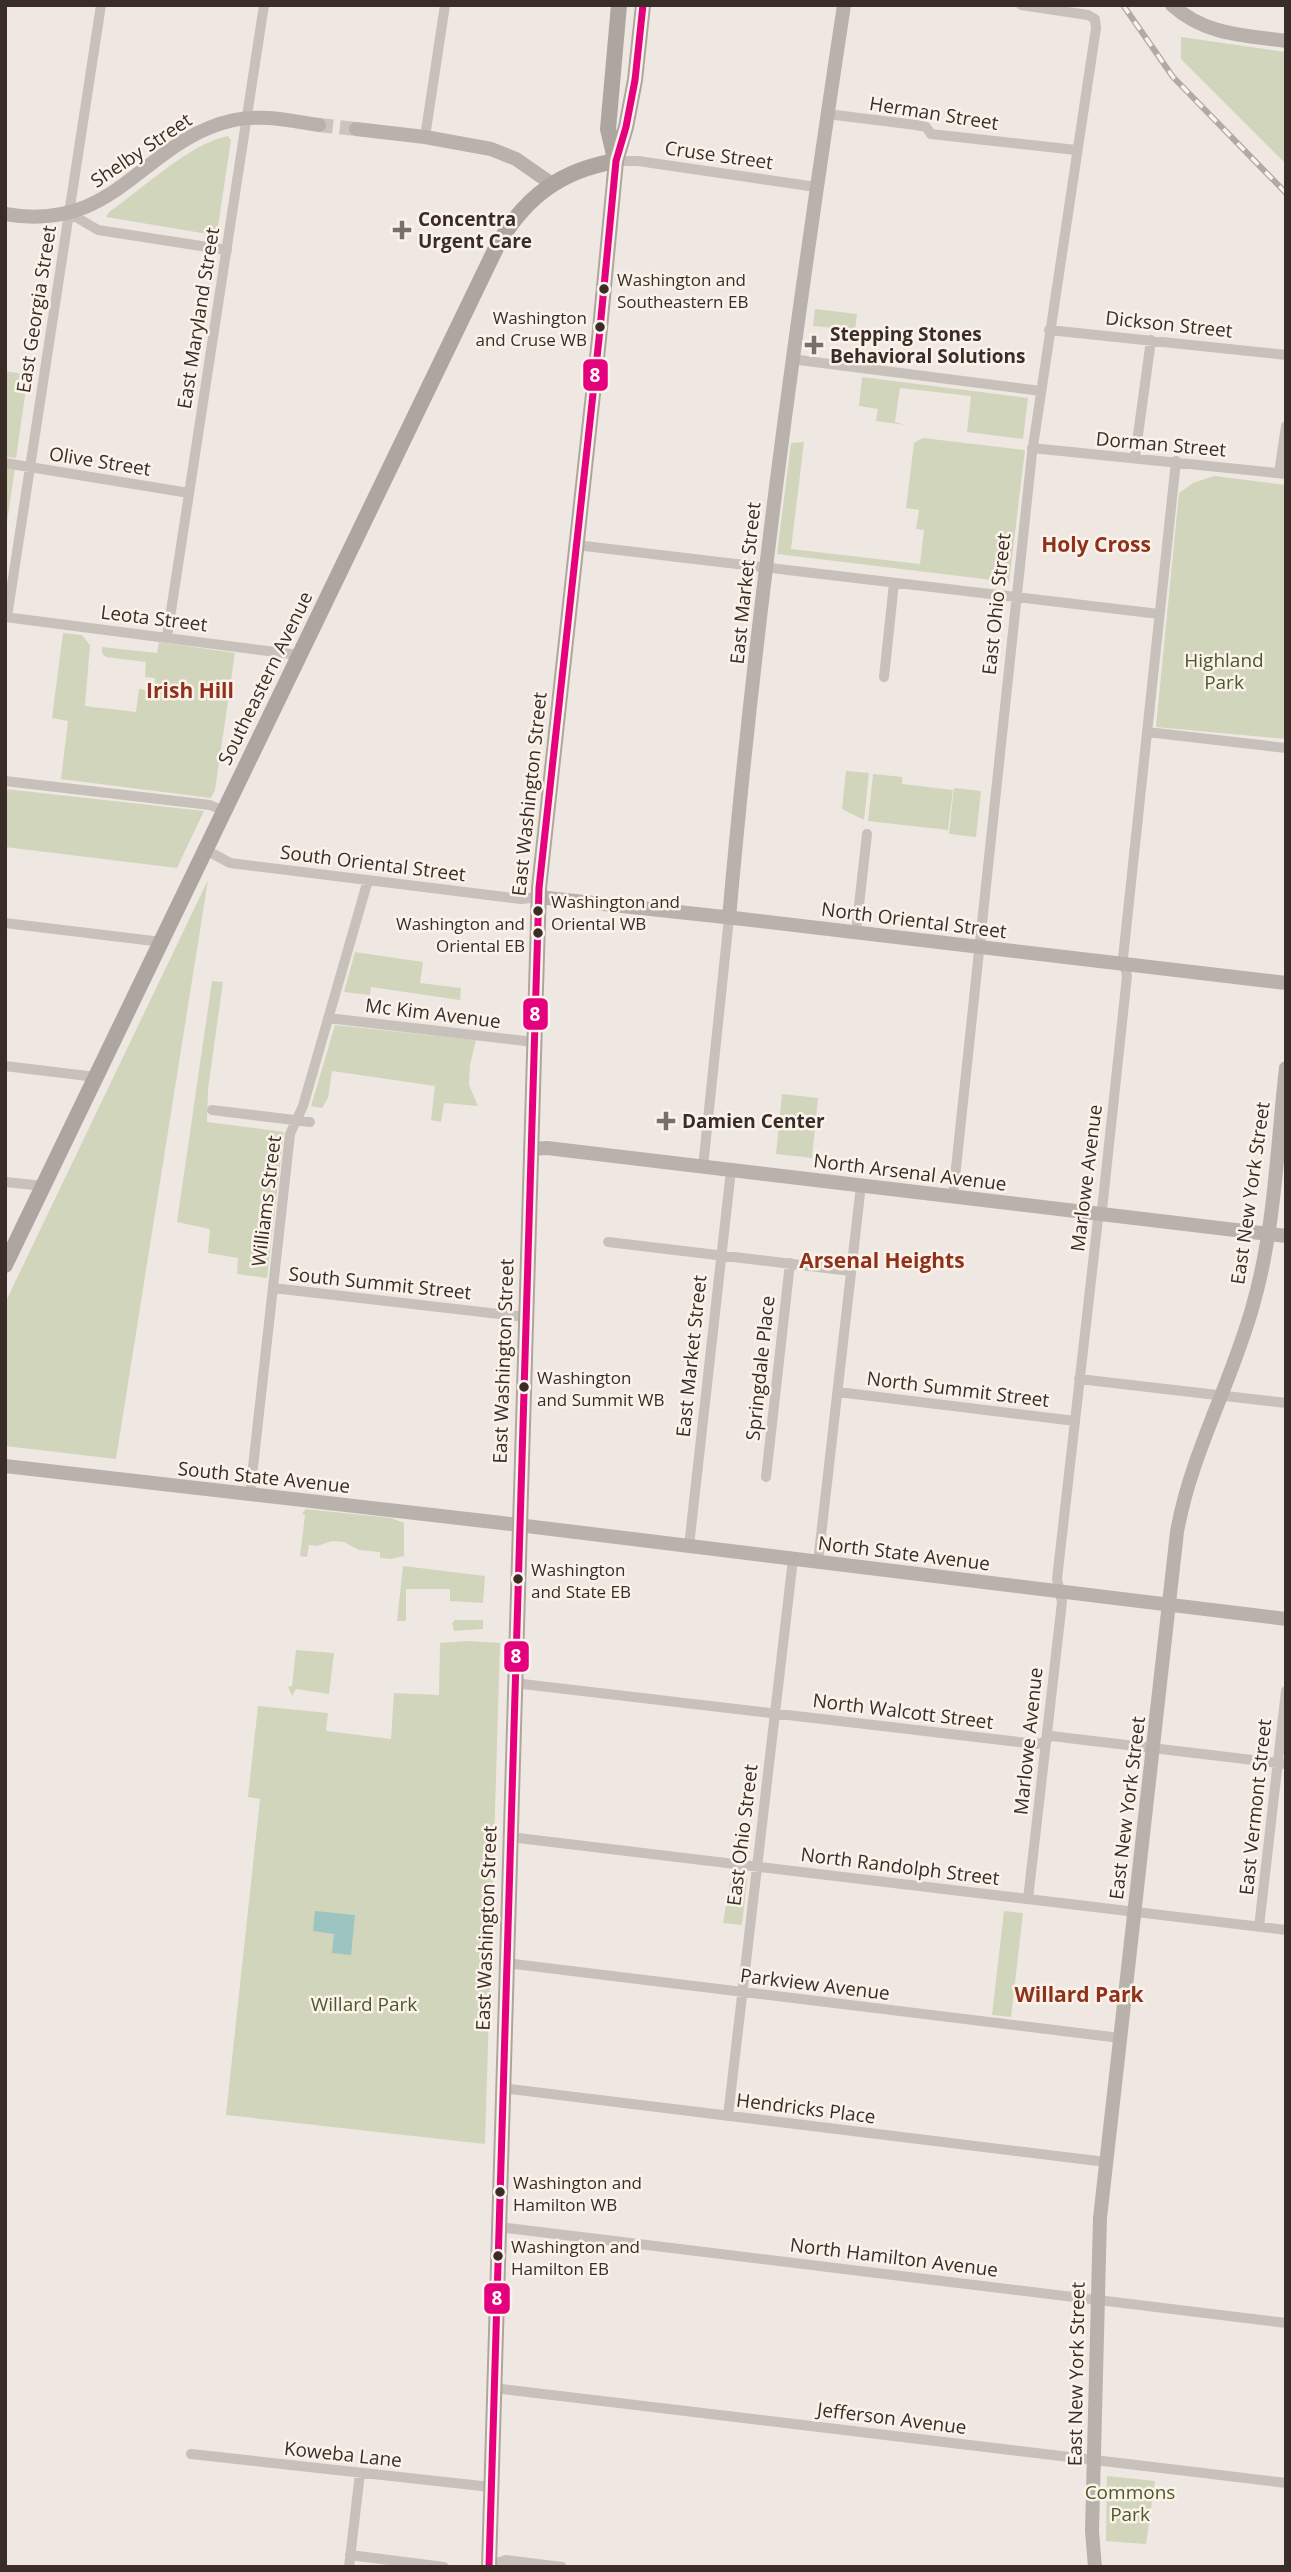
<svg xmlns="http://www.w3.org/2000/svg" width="1291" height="2572" viewBox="0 0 1291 2572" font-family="'Open Sans',sans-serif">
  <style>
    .green { fill: #d1d5bb }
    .water { fill: #9cc4c1 }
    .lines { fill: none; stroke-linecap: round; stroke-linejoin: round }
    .secondary-tunnel { stroke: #cbc3bd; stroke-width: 14; stroke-dasharray: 14 7; stroke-linecap: butt }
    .street { stroke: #c8c0bb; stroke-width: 10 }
    .secondary { stroke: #b9b1ac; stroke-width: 14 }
    .primary { stroke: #ada5a0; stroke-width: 16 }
    .rail-casing { stroke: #b0a9a5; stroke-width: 6 }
    .rail { stroke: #fbf2ea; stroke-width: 3.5; stroke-dasharray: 10; stroke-linecap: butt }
    .bus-1-casing { stroke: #fbf2ea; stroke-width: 12 }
    .bus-1 { stroke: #e5007d; stroke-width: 7 }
    .poi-dot { fill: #796e69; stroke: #fbf2ea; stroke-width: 2.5 }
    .bus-dot { fill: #3a2d28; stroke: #fbf2ea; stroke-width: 2.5 }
    .labels { text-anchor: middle; stroke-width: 5; stroke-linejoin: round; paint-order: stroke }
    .bus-label { font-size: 17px; fill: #3a2d28; stroke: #fbf2ea; text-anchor: start }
    .street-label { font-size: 19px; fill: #3a2d28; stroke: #fbf2ea }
    .poi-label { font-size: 19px; font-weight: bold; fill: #3a2d28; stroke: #fbf2ea; text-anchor: start }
    .park-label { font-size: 19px; fill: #4b5a2a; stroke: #fbf2ea }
    .neighbourhood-label { font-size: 21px; font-weight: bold; fill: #8f311b; stroke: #fbf2ea }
    .line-badge { stroke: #fbf2ea; stroke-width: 2.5 }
    .badge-label { font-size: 19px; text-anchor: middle; font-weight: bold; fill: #fff }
  </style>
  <rect width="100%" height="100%" fill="#efe8e2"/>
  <path class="green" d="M1181,37l105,15v112l-105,-105z
    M228,136l3,4 -14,93 -3,2 -108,-18 3,-5c35,-24 78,-67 119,-76z
    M815,309l42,5 -2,16 -42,-4z
    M5,371l23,4 -12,83 -11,-1z
    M862,377l166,21 -5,41 -56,-7 4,-36 -71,-8 -5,34 10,3 -29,-4 2,-12 -19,-3z
    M923,438l102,12 -16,132 -232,-28 14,-111 13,-1 -13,107 129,15 4,-34 -8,-1 3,-19 -13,-2 8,-65z
    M5,467l10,1 -10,68z
    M1214,476l72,9v254l-130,-12 23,-234 14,-10z
    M63,633l19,2 8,10 -5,61 51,6 3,-23 15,2 1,-13 -10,-1 1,-15 -40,-5 -4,-4v-6l55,6 2,-11 76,11 -20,137 -4,8 -150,-19 7,-58 -16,-3z
    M846,771l23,2 -5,47 -22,-11z
    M873,774l29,3v7l51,6 -5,40 -80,-9z
    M954,788l27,3 -5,46 -27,-3z
    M5,789l199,22 -27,57 -172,-21z
    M208,880l-92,579 -111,-13v-143z
    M355,952l68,10 -3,21 41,5 -1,12 -89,-13 -1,8 -26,-3z
    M212,981l11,1 -15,107 -1,33 77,10 -17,146 -30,-4 1,-16 -30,-5 2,-24 -33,-7z
    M335,1025l141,15 -6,25 -1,20 9,21 -34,-3 -3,19 -10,-2 4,-34 -103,-15 -4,27 -6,10 -11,-2z
    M782,1094l36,4 -6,60 -36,-4z
    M306,1509l85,9 13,5v33l-13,3 -11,-1v-6l-21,-2 -15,-8 -12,-1 -15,5 -8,-1 -2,12 -7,-1 5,-41 -3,-1z
    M403,1566l82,10 -2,27 -33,-2v-12h-44v32h-9z
    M455,1620h28v9l-29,2 -2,-8z
    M469,1641l31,2 -15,501 -259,-29 34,-316 -12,-2 10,-91 70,7 -2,18 65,8 3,-46 45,2 1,-52z
    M296,1650l38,3 -5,41 -33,-5 -4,7 -4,-9 4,-1z
    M731,1877l16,2 -5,46 -19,-2z
    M1004,1911l19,2 -12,104 -19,-2z
    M1107,2476l48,5 -9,63 -40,-3z"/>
  <path class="water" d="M315,1911l40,4 -4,40 -19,-2 2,-19 -21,-3z"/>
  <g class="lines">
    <path class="secondary-tunnel" d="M319,125l37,4"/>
    <path class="street" d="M827,114l89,11 10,2 5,7 145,16
      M425,137l20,-132
      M616,161h22l178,26
      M69,213l29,17 129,20
      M1049,330l237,25
      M791,359l250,32
      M1032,448l254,26
      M1135,457l16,-117
      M5,463l184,30
      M1279,473l7,-47
      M576,545l583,69
      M5,617l294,38
      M7,617l94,-612
      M167,637l97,-632
      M884,677l10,-94
      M1147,732l139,16
      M5,781l205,24 14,6
      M206,850l24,13 291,36 17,-2
      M5,923l157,19
      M856,932l11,-98
      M328,1018l205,24
      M5,1066l91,11
      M212,1110l98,12
      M703,1167l26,-249
      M5,1182l39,4
      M953,1196l79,-743 64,-425 -1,-9 -7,-4 -67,-10
      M608,1242l243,29
      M273,1288l252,29
      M1079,1379l207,24
      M838,1392l237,29
      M766,1477l24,-214
      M250,1494l40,-360 13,-28 65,-226
      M689,1546l42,-376
      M818,1562l43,-377
      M514,1683l522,61 6,-1 9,-7 235,28
      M510,1837l776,93
      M1028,1899l34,-297 -5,-23 41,-360 4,-9 25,-234 -4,-18 53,-497
      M1259,1927l27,-236
      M506,1963l614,75
      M502,2088l604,74
      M728,2116l65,-557
      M499,2227l787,96
      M494,2388l792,95
      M191,2454l300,33
      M350,2555l94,12
      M487,2566l19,-6 56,7
      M349,2567l11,-94"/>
    <path class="secondary" d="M1172,5c33,30 72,30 114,36
      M356,129l69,8 66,12 25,10 36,25
      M5,214c113,20 137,-74 229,-94 28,-6 57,1 85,5
      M538,897l196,21 552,65
      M729,918c27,-306 69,-609 115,-913
      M530,1149l17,-1 739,88
      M5,1466l497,57 784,96
      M1095,2567l-3,-36 8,-313 77,-686c14,-79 55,-150 76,-227 22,-76 24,-159 33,-237"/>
    <path class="primary" d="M615,159l-7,-30 11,-124
      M5,1265l493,-1021c28,-48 64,-74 118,-83
      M489,2567l50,-1679 60,-549 17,-178 10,-34 9,-47 8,-75"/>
    <defs>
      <path id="rail" d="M1123,5l50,72 113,116"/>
    </defs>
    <use href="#rail" class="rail-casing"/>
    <use href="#rail" class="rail"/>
    <defs>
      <path id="bus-1" d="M489,2567l50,-1679 60,-549 17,-178 10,-34 9,-47 8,-75"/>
    </defs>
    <use href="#bus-1" class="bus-1-casing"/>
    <use href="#bus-1" class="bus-1"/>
  </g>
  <g class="poi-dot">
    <path d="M398.5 219.5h7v7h7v7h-7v7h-7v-7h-7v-7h7z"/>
    <path d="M810.5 334.5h7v7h7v7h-7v7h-7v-7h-7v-7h7z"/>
    <path d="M662.5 1110.5h7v7h7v7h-7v7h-7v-7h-7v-7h7z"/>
  </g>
  <g class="bus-dot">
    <circle cx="604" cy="289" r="6"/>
    <circle cx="600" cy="327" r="6"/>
    <circle cx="538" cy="911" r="6"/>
    <circle cx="538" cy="933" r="6"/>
    <circle cx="524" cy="1387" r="6"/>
    <circle cx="518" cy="1579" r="6"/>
    <circle cx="500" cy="2192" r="6"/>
    <circle cx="498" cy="2256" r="6"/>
  </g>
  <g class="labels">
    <g class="bus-label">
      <text x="617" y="286">Washington and<tspan x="617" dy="22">Southeastern EB</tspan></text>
      <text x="587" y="324" text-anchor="end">Washington<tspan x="587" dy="22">and Cruse WB</tspan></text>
      <text x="551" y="908">Washington and<tspan x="551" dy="22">Oriental WB</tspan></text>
      <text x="525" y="930" text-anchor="end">Washington and<tspan x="525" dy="22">Oriental EB</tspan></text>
      <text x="537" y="1384">Washington<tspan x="537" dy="22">and Summit WB</tspan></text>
      <text x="531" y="1576">Washington<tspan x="531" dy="22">and State EB</tspan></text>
      <text x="513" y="2189">Washington and<tspan x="513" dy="22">Hamilton WB</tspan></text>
      <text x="511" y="2253">Washington and<tspan x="511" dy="22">Hamilton EB</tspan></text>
    </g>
    <g class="street-label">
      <text transform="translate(934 113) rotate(9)" y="7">Herman Street</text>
      <text transform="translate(141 150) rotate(-34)" y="7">Shelby Street</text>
      <text transform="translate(719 155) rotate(8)" y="7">Cruse Street</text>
      <text transform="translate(36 309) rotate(-81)" y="7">East Georgia Street</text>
      <text transform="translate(198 318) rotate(-81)" y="7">East Maryland Street</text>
      <text transform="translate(1169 324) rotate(6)" y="7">Dickson Street</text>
      <text transform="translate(1161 444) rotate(5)" y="7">Dorman Street</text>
      <text transform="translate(100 461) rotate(9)" y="7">Olive Street</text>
      <text transform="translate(745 583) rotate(-84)" y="7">East Market Street</text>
      <text transform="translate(996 604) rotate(-84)" y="7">East Ohio Street</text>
      <text transform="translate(154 618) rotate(7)" y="7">Leota Street</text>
      <text transform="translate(265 678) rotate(-64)" y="7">Southeastern Avenue</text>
      <text transform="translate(529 794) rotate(-84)" y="7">East Washington Street</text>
      <text transform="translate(373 863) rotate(7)" y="7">South Oriental Street</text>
      <text transform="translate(914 920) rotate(7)" y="7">North Oriental Street</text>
      <text transform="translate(433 1013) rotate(7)" y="7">Mc Kim Avenue</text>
      <text transform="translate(910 1172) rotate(7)" y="7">North Arsenal Avenue</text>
      <text transform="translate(1086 1178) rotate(-83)" y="7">Marlowe Avenue</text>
      <text transform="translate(1250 1193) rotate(-82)" y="7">East New York Street</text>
      <text transform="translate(266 1201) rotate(-83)" y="7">Williams Street</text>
      <text transform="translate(380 1283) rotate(6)" y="7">South Summit Street</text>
      <text transform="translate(691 1356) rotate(-84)" y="7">East Market Street</text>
      <text transform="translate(503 1361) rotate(-88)" y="7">East Washington Street</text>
      <text transform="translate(760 1368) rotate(-84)" y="7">Springdale Place</text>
      <text transform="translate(958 1389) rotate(7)" y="7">North Summit Street</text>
      <text transform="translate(264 1477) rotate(6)" y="7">South State Avenue</text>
      <text transform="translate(904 1553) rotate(7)" y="7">North State Avenue</text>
      <text transform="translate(903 1711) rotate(7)" y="7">North Walcott Street</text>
      <text transform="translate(1028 1741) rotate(-84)" y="7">Marlowe Avenue</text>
      <text transform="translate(1255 1807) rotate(-84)" y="7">East Vermont Street</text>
      <text transform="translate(1127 1808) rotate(-83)" y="7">East New York Street</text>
      <text transform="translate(742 1835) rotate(-83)" y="7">East Ohio Street</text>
      <text transform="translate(900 1866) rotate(7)" y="7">North Randolph Street</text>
      <text transform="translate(486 1928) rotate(-88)" y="7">East Washington Street</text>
      <text transform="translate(815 1984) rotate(7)" y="7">Parkview Avenue</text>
      <text transform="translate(806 2108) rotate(7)" y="7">Hendricks Place</text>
      <text transform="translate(894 2257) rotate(7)" y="7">North Hamilton Avenue</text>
      <text transform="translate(1076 2374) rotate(-89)" y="7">East New York Street</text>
      <text transform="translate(892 2418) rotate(7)" y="7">Jefferson Avenue</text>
      <text transform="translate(343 2454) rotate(6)" y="7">Koweba Lane</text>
    </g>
    <g class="poi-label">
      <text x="418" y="226">Concentra<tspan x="418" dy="22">Urgent Care</tspan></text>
      <text x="830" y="341">Stepping Stones<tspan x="830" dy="22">Behavioral Solutions</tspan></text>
      <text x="682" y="1128">Damien Center</text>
    </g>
    <g class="park-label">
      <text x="1224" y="667">Highland<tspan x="1224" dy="22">Park</tspan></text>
      <text x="364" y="2011">Willard Park</text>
      <text x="1130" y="2499">Commons<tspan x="1130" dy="22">Park</tspan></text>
    </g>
    <g class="neighbourhood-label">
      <text x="1096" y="552">Holy Cross</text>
      <text x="190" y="698">Irish Hill</text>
      <text x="882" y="1268">Arsenal Heights</text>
      <text x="1079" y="2002">Willard Park</text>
    </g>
  </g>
  <g class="line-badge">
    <rect x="582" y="358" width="27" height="34" rx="7" fill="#e5007d"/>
    <rect x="522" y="997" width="27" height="34" rx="7" fill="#e5007d"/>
    <rect x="503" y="1640" width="27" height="33" rx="7" fill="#e5007d"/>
    <rect x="483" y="2282" width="28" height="33" rx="7" fill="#e5007d"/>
  </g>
  <g class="badge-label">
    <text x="595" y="382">8</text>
    <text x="535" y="1021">8</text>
    <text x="516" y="1663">8</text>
    <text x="497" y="2305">8</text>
  </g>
  <rect width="1291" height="2572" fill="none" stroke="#3a2d28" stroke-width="14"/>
</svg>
